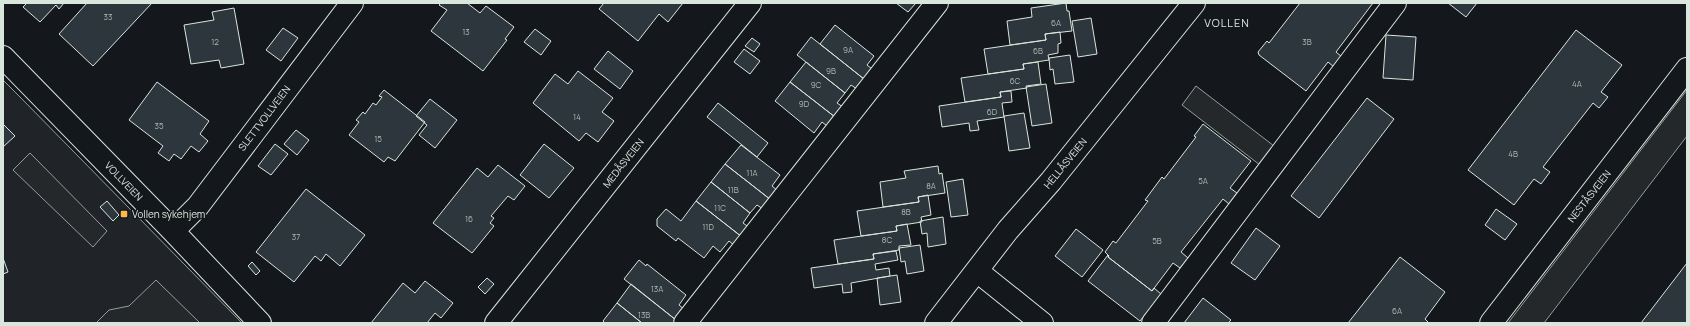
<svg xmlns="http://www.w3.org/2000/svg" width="1690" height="326" viewBox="0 0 1690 326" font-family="Manrope,sans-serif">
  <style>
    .green { fill: #202428; stroke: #939e99 }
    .parking { fill: #24282b; stroke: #939e99 }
    .building { fill: #2c363c; stroke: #d8e6dc }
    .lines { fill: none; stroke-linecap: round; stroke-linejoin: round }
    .street-casing { stroke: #d8e6dc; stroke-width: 24 }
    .street { stroke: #14181c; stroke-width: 22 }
    .poi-dot { fill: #ffb74d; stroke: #14181c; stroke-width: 1.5 }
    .labels { text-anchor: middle; stroke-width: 3; stroke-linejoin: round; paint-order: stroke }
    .number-label { font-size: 8px; fill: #adbab4 }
    .street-label { font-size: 10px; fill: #d8e6dc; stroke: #14181c }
    .poi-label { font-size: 10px; fill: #d8e6dc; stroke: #14181c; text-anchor: start }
    .neighbourhood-label { font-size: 11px; letter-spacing: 1px; fill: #d8e6dc; stroke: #14181c }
  </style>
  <rect width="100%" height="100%" fill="#14181c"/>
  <path class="green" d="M3,80l16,16 223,227h-239z"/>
  <path class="parking" d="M1196,86l78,60 -14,19 -78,-60z
    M1687,90v46l-143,187h-36z
    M30,153l77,78 -14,16 -80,-77z
    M156,280l44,43h-104l13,-13 20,-4z"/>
  <path class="building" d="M27,3h37l-5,6 -3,-4 -16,17 -17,-15z
    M87,3h65l-59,63 -34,-32z
    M441,3h26l13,10 6,-7 28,21 -9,12 2,1 -24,31 -52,-40 16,-21 -8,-5z
    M604,3h79l-15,19 -9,-8 -21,27 -39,-32z
    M896,3h20l-8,9z
    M1066,3l1,8h2l3,20 -27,3 1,6 -36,5 -3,-24 25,-4 -1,-9z
    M1300,3h73l-37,49 6,5 -8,10 -6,-5 -22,29 -47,-36 -1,-3 9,-11 2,2z
    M1448,3h29l-11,14z
    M234,8l10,56 -23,4 -2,-8 -28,4 -7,-39 30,-5 -2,-8z
    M1091,18l6,36 -19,3 -6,-36z
    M835,25l39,31 -7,9 5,4 -8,10 -44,-35z
    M283,28l15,10 -17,23 -15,-11z
    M535,29l16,12 -10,14 -17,-13z
    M1576,30l46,35 -21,27 7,5 -9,11 -6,-5 -50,64 7,5 -9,12 -7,-5 -20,26 -46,-35z
    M1060,32l1,11 -3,1v9l-10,2 1,5 -26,4 1,5 -36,5 -4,-25 62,-9 -1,-6z
    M1386,35l30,2 -3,43 -30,-2z
    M811,37l53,42 -7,10 -6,-4 -6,8 -48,-38z
    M752,38l8,6 -6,8 -9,-6z
    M744,49l16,12 -10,13 -16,-12z
    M608,51l25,20 -13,18 -26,-20z
    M1070,55l4,27 -19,2 -2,-15 -3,1 -1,-12z
    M806,62l39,31 -8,10 6,4 -8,10 -45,-35z
    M1038,62l3,22 -15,2 1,2 -27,4 1,5 -36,5 -4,-24 63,-9 -1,-5z
    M578,71l35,27 -11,14 12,9 -16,21 -12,-9 -7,8 -46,-38 22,-29 13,10z
    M157,82l52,39 -9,13 8,7 -9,11 -8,-6 -10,13 -7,-5 -5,7 -11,-8 5,-7 -34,-26z
    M790,82l45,35 -8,9 -5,-4 -8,11 -39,-32z
    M1046,84l6,39 -20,3 -6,-39z
    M384,90l41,32 -30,39 -7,-4 -4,5 -35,-27 10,-13 -3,-2 7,-8 2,2 8,-11 3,2 6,-8 -3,-1z
    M1011,91l1,11 -10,1 2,14 -27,4 2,9 -9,1 -1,-8 -27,4 -3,-21 62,-9 -1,-5z
    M1367,98l27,21 -75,99 -28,-22z
    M430,99l27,21 -22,28 -16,-13 8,-10 -11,-9z
    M718,103l50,40 -11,14 -50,-40z
    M1024,113l6,35 -21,3 -5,-35z
    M3,124l12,12 -12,11z
    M1203,124l48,37 -21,27 7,5 -8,11 -6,-5 -42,53 7,6 -8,10 -7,-5 -21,28 -44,-34 1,-1 -4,-4 8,-11 3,2 32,-42 -3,-1 17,-23 2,2 32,-42 -2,-1z
    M296,130l13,10 -12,15 -13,-11z
    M275,144l13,10 -17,21 -13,-9z
    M544,144l30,24 -25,30 -29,-23z
    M741,145l39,30 -8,11 6,5 -7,9 -46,-36z
    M725,164l46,36 -8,9 -6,-4 -7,8 -39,-31z
    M498,165l27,21 -11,14 -6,-4 -17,20 3,2 -4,5 4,3 -22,27 -39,-30 44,-55 11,9z
    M938,166l1,8 3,-1 3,20 -27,4 1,5 -36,5 -3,-25 26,-4 -2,-7z
    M963,179l5,36 -17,2 -5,-35z
    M711,182l39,31 -7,10 7,5 -8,9 -46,-36z
    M306,189l59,46 -25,31 -14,-12 -5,7 -6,-5 -21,26 -38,-30z
    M928,195l3,20 -10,2 1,5 -26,4 1,5 -36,5 -4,-25 62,-9 -1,-5z
    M107,201l12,14 -6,6 -13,-14z
    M696,201l46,36 -7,9 -6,-5 -9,11 -7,-6 -9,12 -26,-20 -2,3 -19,-15v-7l9,-10 15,12z
    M1496,209l21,15 -12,16 -20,-15z
    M943,217l3,27 -18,3 -1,-14 -5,1 -2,-13z
    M907,224l4,21 -12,1v4l-26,4 1,5 -36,5 -4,-24 63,-9 -1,-5z
    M1256,228l24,18 -25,34 -24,-17z
    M1076,229l27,21 -21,27 -27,-21z
    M920,245l4,26 -17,3 -2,-13 -4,1 -2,-14z
    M896,251l2,9 -23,4 1,6 13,-2 1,8 -39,7 1,9 -9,1 -1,-9 -28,4 -3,-20 63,-9 -1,-5z
    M1108,255v2l44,34 2,-3 7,6 -21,27 -52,-40z
    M1400,257l45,35 -20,27 4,4h-81z
    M3,258l5,14 -5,2z
    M639,260l7,6 1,-2 39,31 -7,10 6,5 -9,10 -52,-41z
    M252,262l8,9 -4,4 -8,-9z
    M1687,263v60h-46z
    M897,275l4,27 -21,3 -3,-27z
    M487,278l7,6 -9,10 -7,-7z
    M425,281l28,22 -12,15 -6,-5 -8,10h-56l32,-40 12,10z
    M631,284l45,36 -2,3h-32l-25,-20z
    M1203,298l28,22 -3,3h-44z
    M617,303l25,20h-37l-2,-2z"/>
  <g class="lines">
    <defs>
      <path id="street" d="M3,57l170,174 87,92
        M173,231l25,-25 154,-203
        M977,271l65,52
        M496,323l254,-320
        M685,323l252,-320
        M936,323l72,-93 43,-49 143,-178
        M1153,323l242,-320
        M1491,323l196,-254"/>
    </defs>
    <use href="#street" class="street-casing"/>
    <use href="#street" class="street"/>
  </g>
  <rect class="poi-dot" x="120" y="210" width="8" height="8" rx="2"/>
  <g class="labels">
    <g class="number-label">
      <text x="108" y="20">33</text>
      <text x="1056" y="26">6A</text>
      <text x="466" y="35">13</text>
      <text x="215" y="45">12</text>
      <text x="1307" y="45">3B</text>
      <text x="848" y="53">9A</text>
      <text x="1038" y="54">6B</text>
      <text x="831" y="74">9B</text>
      <text x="1015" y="84">6C</text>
      <text x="1577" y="87">4A</text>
      <text x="816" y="88">9C</text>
      <text x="804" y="107">9D</text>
      <text x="992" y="115">6D</text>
      <text x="577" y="120">14</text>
      <text x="159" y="129">35</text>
      <text x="378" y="142">15</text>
      <text x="1513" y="157">4B</text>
      <text x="752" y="176">11A</text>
      <text x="1203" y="184">5A</text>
      <text x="931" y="189">8A</text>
      <text x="733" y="193">11B</text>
      <text x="720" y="211">11C</text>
      <text x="906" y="215">8B</text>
      <text x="469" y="222">16</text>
      <text x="708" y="230">11D</text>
      <text x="296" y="240">37</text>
      <text x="887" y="243">8C</text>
      <text x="1157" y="244">5B</text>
      <text x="657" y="292">13A</text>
      <text x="1397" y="314">6A</text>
      <text x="644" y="318">13B</text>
    </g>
    <g class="street-label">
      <text transform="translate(264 118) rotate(-53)" y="4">SLETTVOLLVEIEN</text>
      <text transform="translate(623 163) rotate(-52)" y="4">MEDÅSVEIEN</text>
      <text transform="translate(1065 163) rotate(-51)" y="4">HELLÅSVEIEN</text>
      <text transform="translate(124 181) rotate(46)" y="4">VOLLVEIEN</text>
      <text transform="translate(1589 196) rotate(-52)" y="4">NESTÅSVEIEN</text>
    </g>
    <g class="poi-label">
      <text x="132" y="218">Vollen sykehjem</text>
    </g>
    <g class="neighbourhood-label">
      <text x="1227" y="27">VOLLEN</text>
    </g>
  </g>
  <rect width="1690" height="326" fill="none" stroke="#d8e6dc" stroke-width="8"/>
</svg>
